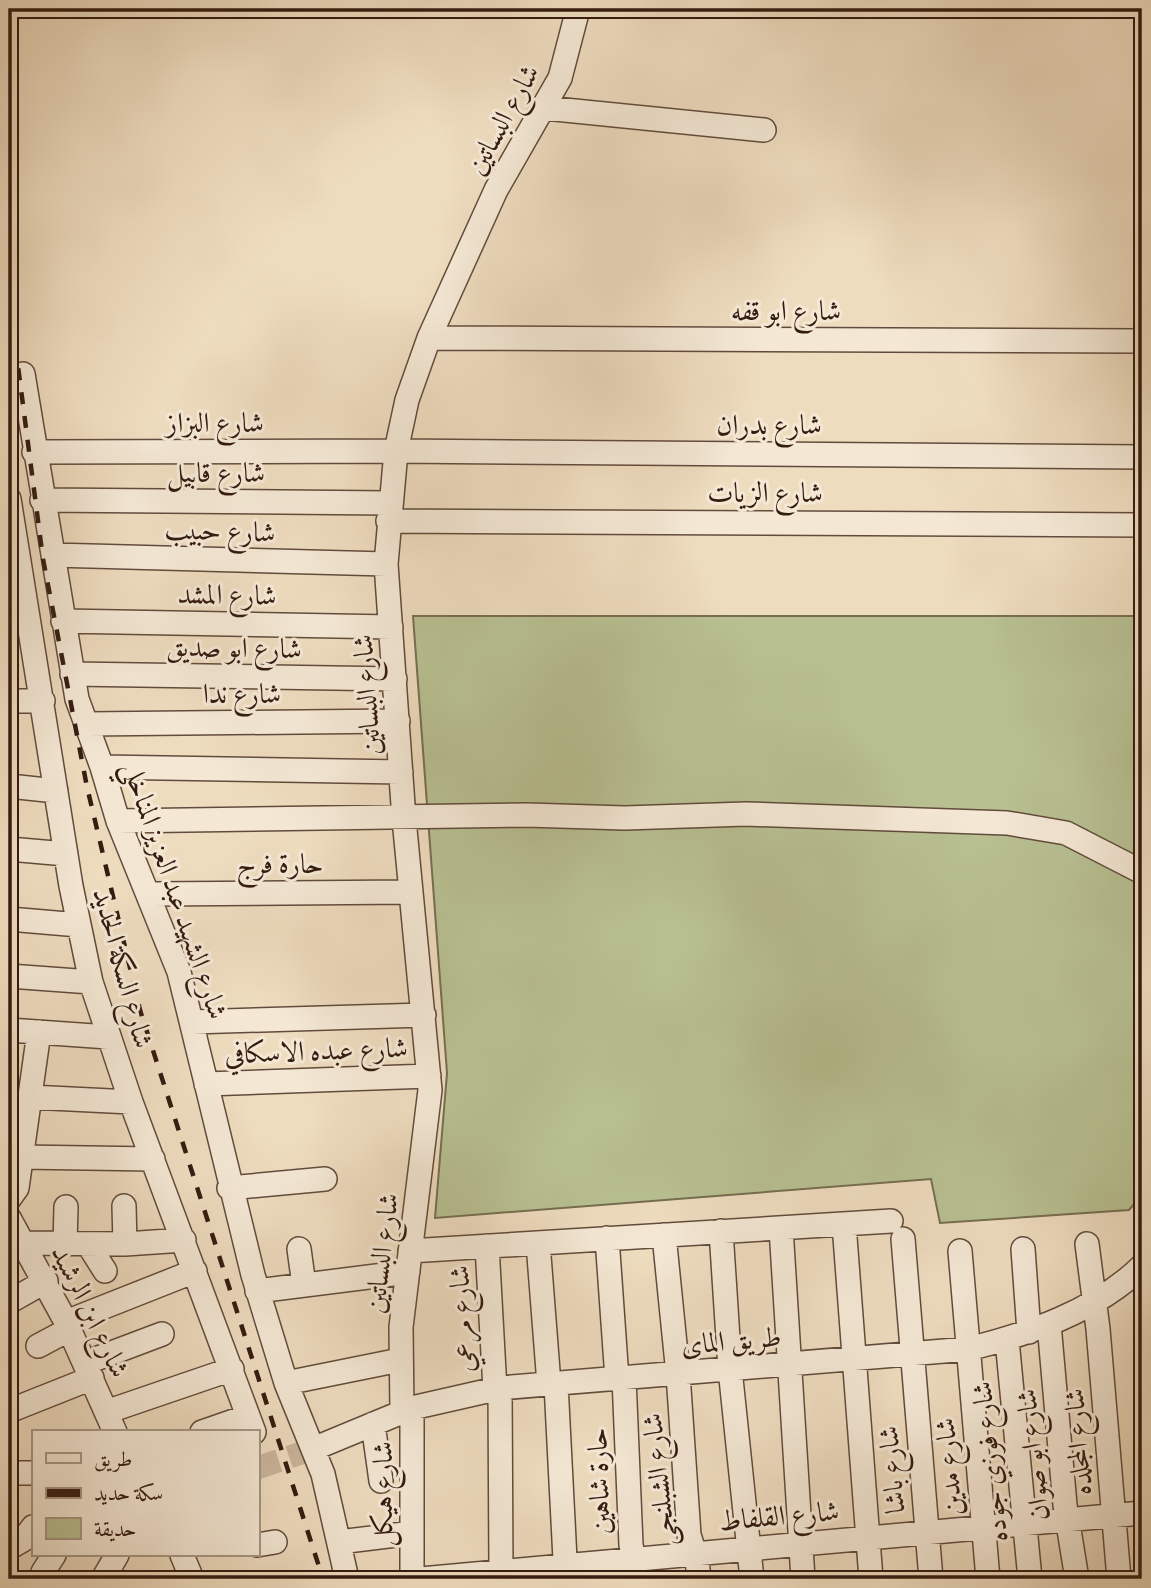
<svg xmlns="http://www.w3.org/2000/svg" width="1151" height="1588" viewBox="0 0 1151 1588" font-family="Vollkorn,Amiri,serif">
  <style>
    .green { fill: #b8c092; stroke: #766e51; stroke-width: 2 }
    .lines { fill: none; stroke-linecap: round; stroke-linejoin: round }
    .minor-tunnel { stroke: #c9b59c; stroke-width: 23; stroke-dasharray: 23 11; stroke-linecap: butt }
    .minor-casing { stroke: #624b3c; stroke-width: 26 }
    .minor { stroke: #f4e8d5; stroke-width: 23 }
    .rail { stroke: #341b10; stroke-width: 4.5; stroke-dasharray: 12 12; stroke-linecap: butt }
    .labels { text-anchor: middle; stroke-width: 6; stroke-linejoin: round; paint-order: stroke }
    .street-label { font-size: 28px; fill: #341b10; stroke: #f4e8d5 }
  </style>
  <rect width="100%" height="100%" fill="#eedcbf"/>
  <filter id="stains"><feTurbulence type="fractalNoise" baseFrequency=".00286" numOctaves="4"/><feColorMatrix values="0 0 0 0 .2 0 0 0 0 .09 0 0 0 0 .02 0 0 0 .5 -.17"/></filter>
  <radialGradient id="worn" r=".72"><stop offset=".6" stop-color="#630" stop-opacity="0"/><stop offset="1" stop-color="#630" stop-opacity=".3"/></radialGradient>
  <path class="green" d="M413,616h729v579l-13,15 -189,13 -9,-44 -496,39 12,-145z"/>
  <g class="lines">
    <path class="minor-tunnel" d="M257,1468l56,-19"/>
    <defs>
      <path id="minor" d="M545,108l219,22
        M429,338l713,3
        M23,374l54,325 25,68 16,54 61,151 74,303 33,108 37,91 24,105
        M34,452l362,-1 746,6
        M9,499l62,387 20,96 40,120 123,330
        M42,500l347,3
        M388,521l754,4
        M53,555l333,9
        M63,621l328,6
        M72,674l323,5
        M9,701h34
        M87,724l311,-3
        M102,767l299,5
        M9,786l47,5
        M118,821l409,-6 98,3 121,-4 261,9 59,10 76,39
        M9,849l57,5
        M150,894l260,-2
        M9,919l70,6
        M9,976l82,6
        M192,1022l232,-7
        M9,1030l99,7
        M206,1084l223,-8
        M30,1097l101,5
        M21,1157l132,2
        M229,1188l96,-9
        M9,1199l8,-11 22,-156
        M124,1206l1,38
        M9,1218l57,104 49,110
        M844,1224l27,355
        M781,1228l22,351
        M721,1231l9,138 22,210
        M664,1235l14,139 11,161 8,25 2,19
        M607,1238l10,141
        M903,1239l28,340
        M25,1243l100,1 59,-4
        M538,1243l11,141
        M65,1244l1,-37
        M88,1244l17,27
        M1087,1244l11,85 21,250
        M487,1246l8,144
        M299,1249l5,36
        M1023,1249l6,83
        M410,1251l481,-30
        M960,1251l28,328
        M257,1291l151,-19
        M9,1302l37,-21
        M66,1322l129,-51
        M1049,1324l16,181 12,74
        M1007,1340l23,239
        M38,1346l32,-17
        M85,1363l77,-29
        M624,1378l7,167 7,34
        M286,1383l114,-23
        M556,1384l10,195
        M500,1388l1,184
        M9,1411l83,-33
        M106,1412l126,-43
        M402,1413l-1,-86 29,-237 -26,-271 -18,-255 10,-113 11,-51 22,-62 67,-148 64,-112 18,-69
        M373,1424l8,57
        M202,1432l46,-16
        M313,1449l99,-41 88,-20 468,-39c61,-15 128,-38 174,-83
        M9,1473h24
        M339,1542l73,-9
        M257,1545l18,-3
        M9,1548l14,-8 10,-13
        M182,1555l10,24
        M43,1572l11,-17
        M103,1579l14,-24
        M412,1579v-171
        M421,1579l721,-66"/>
    </defs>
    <use href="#minor" class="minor-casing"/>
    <use href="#minor" class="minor"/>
    <path class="rail" d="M9,297l34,262 44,228 53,223 183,569"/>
  </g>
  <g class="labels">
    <g class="street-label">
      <text transform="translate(502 119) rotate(-61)" y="10">شارع البساتين</text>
      <text x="786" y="320">شارع ابو قفه</text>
      <text x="215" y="432">شارع البزاز</text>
      <text x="769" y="434">شارع بدران</text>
      <text x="216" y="482">شارع قابيل</text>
      <text x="765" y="502">شارع الزيات</text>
      <text transform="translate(220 530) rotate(2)" y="10">شارع حبيب</text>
      <text transform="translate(227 594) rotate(1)" y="10">شارع المشد</text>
      <text transform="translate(234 647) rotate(1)" y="10">شارع ابو صديق</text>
      <text x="242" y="703">شارع ندا</text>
      <text transform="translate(366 695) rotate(-94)" y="10">شارع البساتين</text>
      <text x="280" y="873">حارة فرج</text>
      <text transform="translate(176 890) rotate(71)" y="10">شارع الشهيد عبد العزيز المناخلي</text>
      <text transform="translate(124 968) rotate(75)" y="10">شارع السكة الحديد</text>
      <text transform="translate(316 1050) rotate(-2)" y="10">شارع عبده الاسكافي</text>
      <text transform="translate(381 1253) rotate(-83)" y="10">شارع البساتين</text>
      <text transform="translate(91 1311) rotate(64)" y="10">شارع ابن الرشيد</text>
      <text transform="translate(461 1319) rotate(-93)" y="10">شارع مرعي</text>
      <text transform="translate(731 1340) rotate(-5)" y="10">طريق الماى</text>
      <text transform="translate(1077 1442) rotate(-94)" y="10">شارع المجلده</text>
      <text transform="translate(1032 1455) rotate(-96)" y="10">شارع ابو صوان</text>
      <text transform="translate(989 1462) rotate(-96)" y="10">شارع فوزي جوده</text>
      <text transform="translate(948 1467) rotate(-95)" y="10">شارع مدين</text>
      <text transform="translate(891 1470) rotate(-95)" y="10">شارع باشا</text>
      <text transform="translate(658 1480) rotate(-96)" y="10">شارع الشبلنجى</text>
      <text transform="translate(598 1481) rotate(-92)" y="10">حارة شاهين</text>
      <text transform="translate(382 1494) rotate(-90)" y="10">شارع هيكل</text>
      <text transform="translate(779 1515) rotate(-5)" y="10">شارع القلفاط</text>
    </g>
  </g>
  <rect width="1151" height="1588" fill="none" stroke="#eedcbf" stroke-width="35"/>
  <rect x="10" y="10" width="1130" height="1567" fill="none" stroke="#341b10" stroke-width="3.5"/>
  <rect x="18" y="18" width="1116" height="1553" fill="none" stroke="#341b10" stroke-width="2"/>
  <rect x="32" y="1430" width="228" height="126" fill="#f4e8d5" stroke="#a79686" stroke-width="2"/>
  <rect x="46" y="1453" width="35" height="10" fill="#f4e8d5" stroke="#a79686" stroke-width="2"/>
  <text x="94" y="1466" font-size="21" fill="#341b10">طريق</text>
  <rect x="46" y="1488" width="35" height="10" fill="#341b10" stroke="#a79686" stroke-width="2"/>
  <text x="94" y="1500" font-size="21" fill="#341b10">سكة حديد</text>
  <rect x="46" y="1518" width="35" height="21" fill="#b8c092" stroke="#a79686" stroke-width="2"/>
  <text x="94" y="1536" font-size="21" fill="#341b10">حديقة</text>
  <rect width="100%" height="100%" filter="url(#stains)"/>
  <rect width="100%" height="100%" fill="url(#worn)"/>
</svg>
